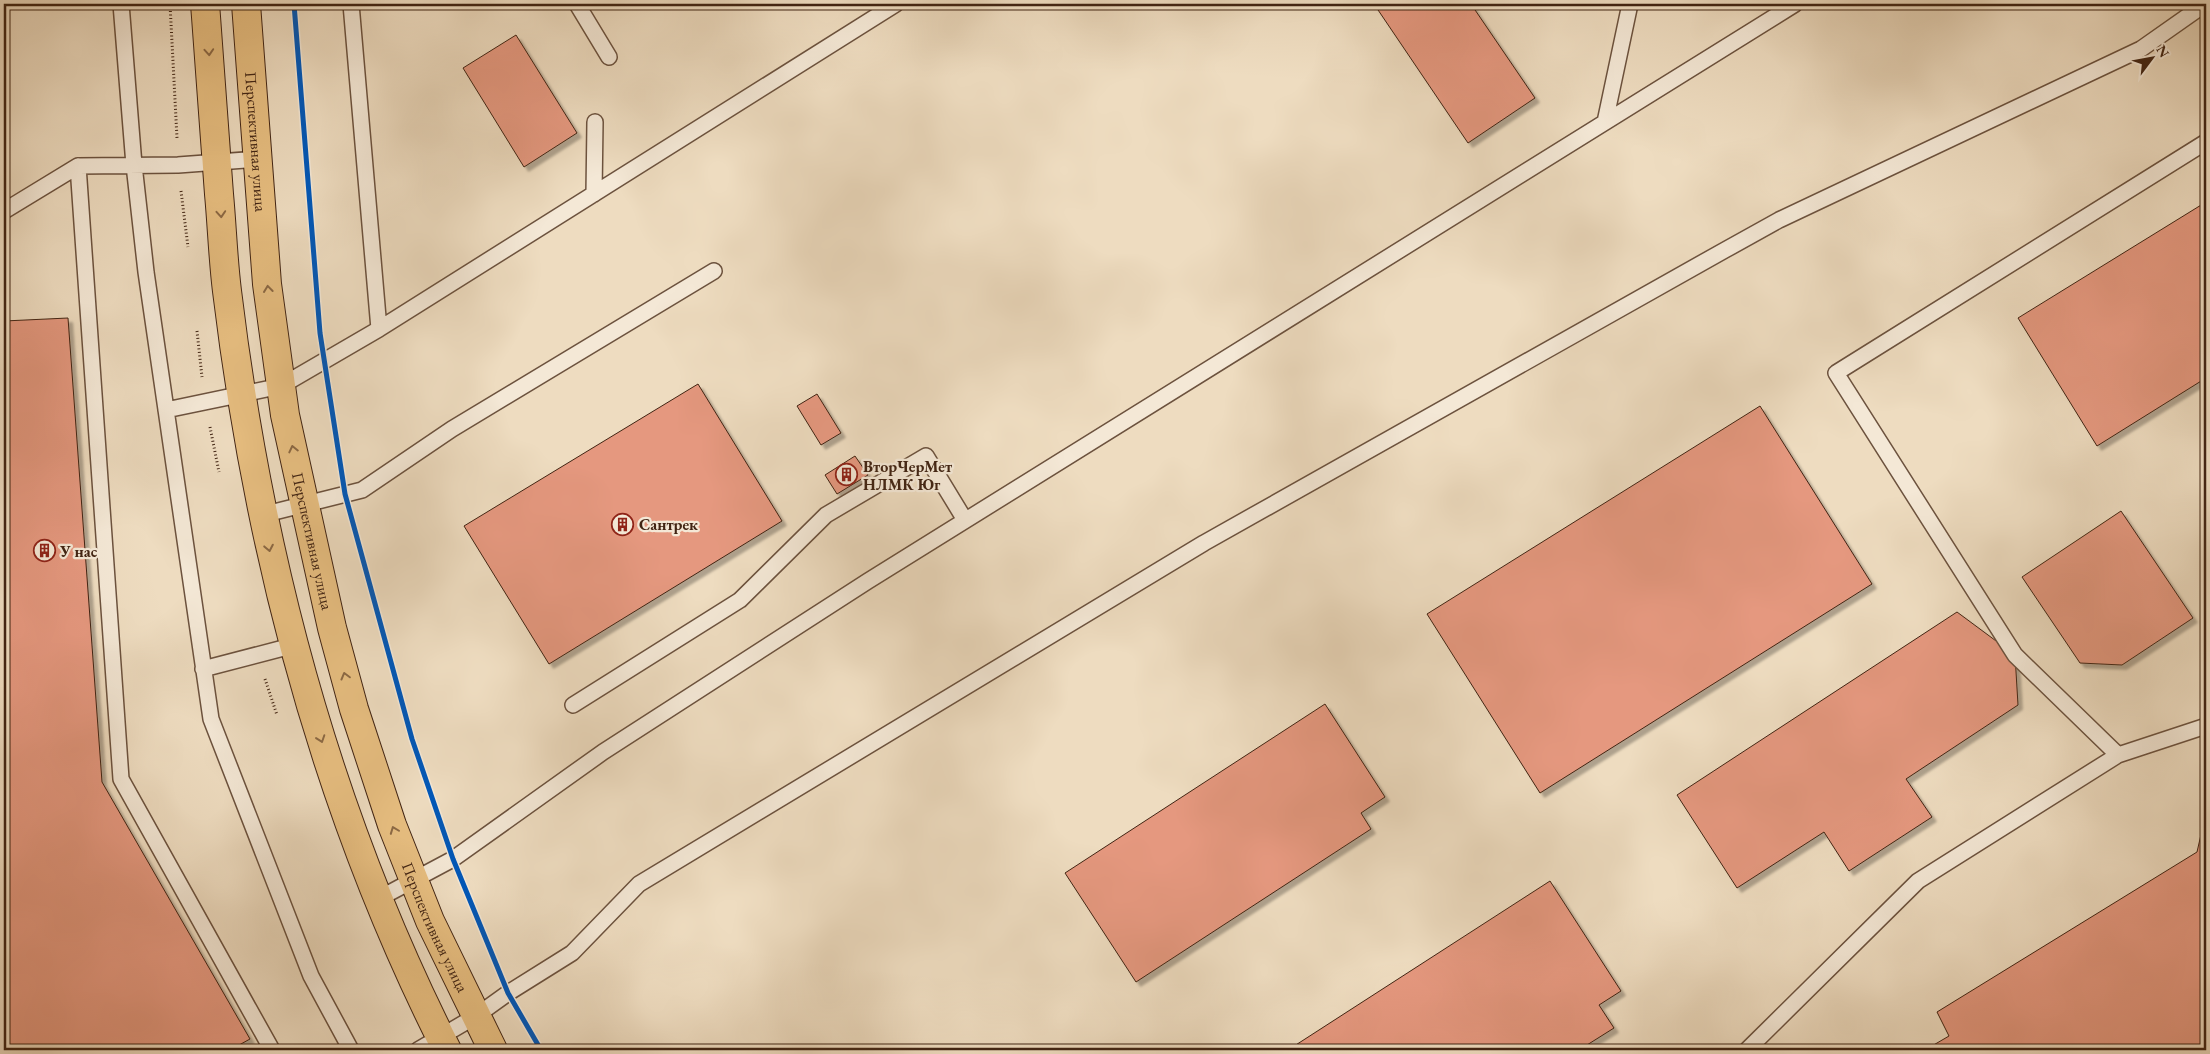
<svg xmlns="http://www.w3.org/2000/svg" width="2210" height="1054" viewBox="0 0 2210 1054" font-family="'EB Garamond',serif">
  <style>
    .building { fill: #e5987f; stroke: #412413; filter: url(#shadow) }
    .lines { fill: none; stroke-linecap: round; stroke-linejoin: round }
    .lane-casing { stroke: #6c523e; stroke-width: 18 }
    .primary-casing { stroke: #412413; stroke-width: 30 }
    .path { stroke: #412413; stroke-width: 3; stroke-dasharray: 1 2.5; stroke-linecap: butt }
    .lane { stroke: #f4e8d6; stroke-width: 15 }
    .primary { stroke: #e7be80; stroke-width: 28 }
    .cycleway-casing { stroke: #f4e8d6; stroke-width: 8 }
    .cycleway { stroke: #0057b8; stroke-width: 5 }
    .oneway { stroke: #8c6944 }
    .labels { text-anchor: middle; stroke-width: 4.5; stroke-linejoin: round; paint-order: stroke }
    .street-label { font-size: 16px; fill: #412413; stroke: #f4e8d6 }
    .poi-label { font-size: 16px; font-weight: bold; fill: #412413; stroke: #f4e8d6; text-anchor: start }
  </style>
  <defs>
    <filter id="shadow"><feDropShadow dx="4.5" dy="4.5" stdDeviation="1" flood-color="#0004"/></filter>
  </defs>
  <rect width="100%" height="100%" fill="#eedcc0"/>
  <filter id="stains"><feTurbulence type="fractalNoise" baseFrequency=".004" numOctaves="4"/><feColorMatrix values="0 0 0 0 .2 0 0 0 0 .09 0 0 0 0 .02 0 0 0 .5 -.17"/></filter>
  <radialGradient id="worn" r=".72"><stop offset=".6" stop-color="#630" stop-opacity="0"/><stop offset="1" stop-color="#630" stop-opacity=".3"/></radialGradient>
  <path class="building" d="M1374,4h97l64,94 -67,45z
    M516,35l61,98 -53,34 -61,-99z
    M2206,202v176l-109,68 -79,-128z
    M68,318l34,464 148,257 -20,11h-226v-729z
    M698,384l84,137 -233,143 -85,-138z
    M817,394l24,39 -20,12 -24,-39z
    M1760,406l112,178 -332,209 -113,-179z
    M855,456l13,19 -31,19 -12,-19z
    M2121,511l72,107 -71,47 -42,-2 -58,-86z
    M1957,612l58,43 3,50 -112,74 26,38 -83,54 -25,-39 -87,56 -60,-93z
    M1325,704l60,93 -24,16 10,16 -235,153 -71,-109z
    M2205,817l1,233h-281l24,-14 -12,-24 260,-160z
    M1550,881l71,110 -22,14 15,23 -35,22h-291z"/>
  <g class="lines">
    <defs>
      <path id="lane" d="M121,4l13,161 12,107 65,447 100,257 40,74
        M577,4l32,53
        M1605,122l25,-118
        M78,166l100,-1 80,-6
        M594,194l1,-72
        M4,211l74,-45 43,613 151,271
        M379,329l517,-325
        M166,410l115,-24 98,-57 -28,-325
        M262,515l100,-25 90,-61 262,-158
        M203,669l92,-24
        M573,705l167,-105 86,-85 100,-59 39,64
        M2118,755l-103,-100 -179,-282 370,-231
        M378,899l75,-40 150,-107 265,-171 927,-577
        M418,1050l58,-34 32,-23 64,-40 67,-69 565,-341 521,-293 54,-30 362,-171 64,-45
        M1747,1050l171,-169 200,-126 88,-29"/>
      <g id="primary">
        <path d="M205,4c5,63 9,126 14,190 3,32 4,65 8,97 32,265 99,521 220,759"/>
        <path id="s1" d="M246,4l21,280 18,131 47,213 22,81 38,116 38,96 63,129"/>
      </g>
    </defs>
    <use href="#lane" class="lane-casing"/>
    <use href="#primary" class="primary-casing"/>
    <path class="path" d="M170,4l7,134
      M181,191l7,56
      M197,331l5,46
      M210,427l9,45
      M265,679l12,36"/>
    <use href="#lane" class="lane"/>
    <use href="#primary" class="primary"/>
    <defs>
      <path id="cycleway" d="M294,4l26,329 25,161 67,245 41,120 55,134 33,57"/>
    </defs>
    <use href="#cycleway" class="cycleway-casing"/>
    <use href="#cycleway" class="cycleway"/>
  </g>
  <defs><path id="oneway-chevron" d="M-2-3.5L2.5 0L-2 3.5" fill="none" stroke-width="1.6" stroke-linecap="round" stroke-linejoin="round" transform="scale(1.25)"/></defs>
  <g class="oneway">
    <use href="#oneway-chevron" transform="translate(209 52) rotate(86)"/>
    <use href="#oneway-chevron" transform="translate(221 214) rotate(86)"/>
    <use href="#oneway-chevron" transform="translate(268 289) rotate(-97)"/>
    <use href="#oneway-chevron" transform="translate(293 449) rotate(-103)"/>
    <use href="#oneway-chevron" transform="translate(269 548) rotate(79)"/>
    <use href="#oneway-chevron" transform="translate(345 676) rotate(-105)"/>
    <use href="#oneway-chevron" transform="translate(321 739) rotate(71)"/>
    <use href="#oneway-chevron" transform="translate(394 830) rotate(-111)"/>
  </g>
  <defs>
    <symbol id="building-ring" viewBox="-11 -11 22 22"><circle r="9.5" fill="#f4e8d6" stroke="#8f2418" stroke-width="1.5"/><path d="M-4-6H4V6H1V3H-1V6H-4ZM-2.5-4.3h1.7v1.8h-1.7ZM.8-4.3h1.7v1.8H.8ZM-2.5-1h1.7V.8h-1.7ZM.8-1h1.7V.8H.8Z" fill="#8f2418"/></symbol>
  </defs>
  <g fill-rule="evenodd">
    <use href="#building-ring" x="834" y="462" width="25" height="25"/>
    <use href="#building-ring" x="610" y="512" width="25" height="25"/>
    <use href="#building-ring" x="32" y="538" width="25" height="25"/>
  </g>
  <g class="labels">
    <g class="street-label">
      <text dy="6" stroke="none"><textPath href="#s1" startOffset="138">Перспективная улица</textPath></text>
      <text dy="6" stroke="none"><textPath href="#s1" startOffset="542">Перспективная улица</textPath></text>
      <text dy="6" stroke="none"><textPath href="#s1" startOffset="948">Перспективная улица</textPath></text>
    </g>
    <g class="poi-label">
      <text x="863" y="472">ВторЧерМет<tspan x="863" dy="18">НЛМК Юг</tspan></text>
      <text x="639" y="530">Сантрек</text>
      <text x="60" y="557">У нас</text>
    </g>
  </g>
  <rect width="2210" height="1054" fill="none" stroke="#eedcc0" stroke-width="20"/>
  <rect x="5" y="5" width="2200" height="1044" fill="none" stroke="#412413" stroke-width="2.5"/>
  <rect x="10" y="10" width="2190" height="1034" fill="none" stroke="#412413"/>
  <g transform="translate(2152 58) rotate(58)" stroke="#f4e8d6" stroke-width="4" paint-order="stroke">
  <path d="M0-4L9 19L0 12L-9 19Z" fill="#412413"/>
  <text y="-8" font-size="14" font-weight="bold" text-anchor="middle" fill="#412413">N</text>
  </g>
  <rect width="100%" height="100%" filter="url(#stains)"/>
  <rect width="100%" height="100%" fill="url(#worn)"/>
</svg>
